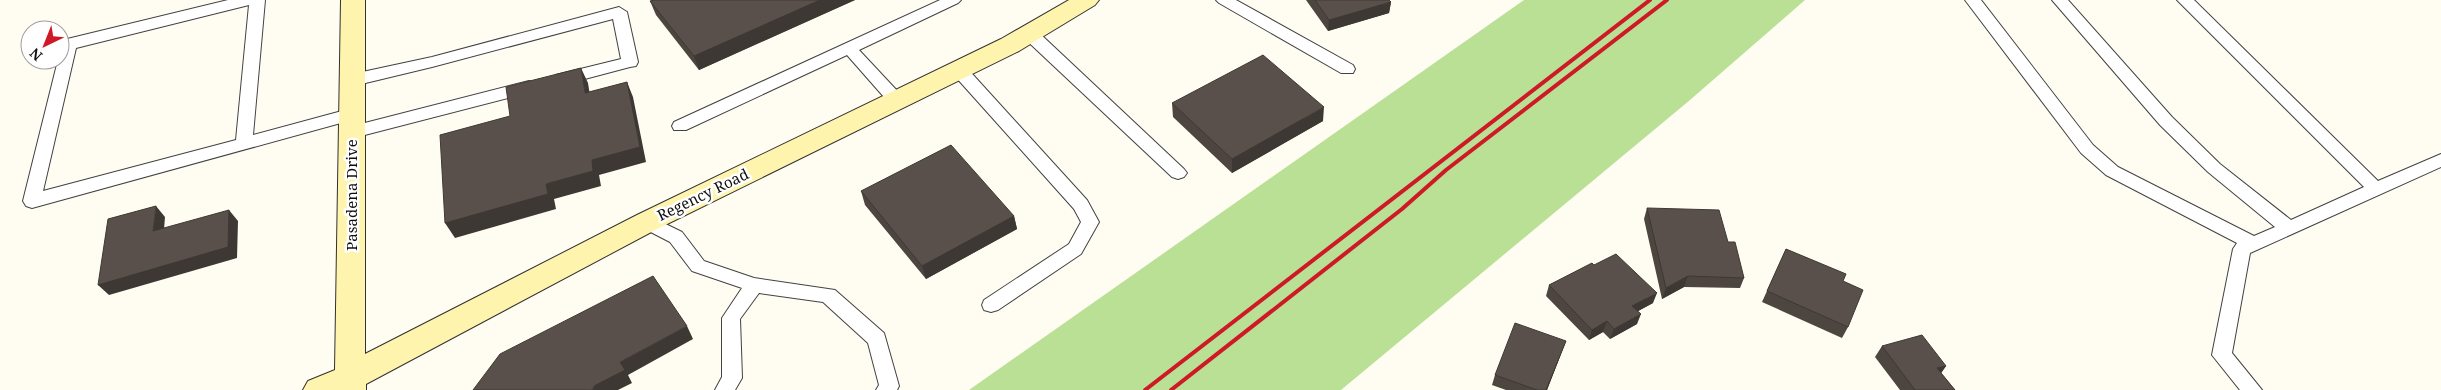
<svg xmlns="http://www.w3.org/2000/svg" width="2441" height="390" viewBox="0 0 2441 390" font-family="'Noto Serif',serif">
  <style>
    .forest { fill: #b9e095 }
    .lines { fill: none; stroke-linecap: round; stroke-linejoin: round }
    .lane-casing { stroke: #424242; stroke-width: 2 }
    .secondary-casing { stroke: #313131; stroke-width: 2 }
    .lane { fill: #fff; fill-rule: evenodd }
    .secondary { fill: #fff4ad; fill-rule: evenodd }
    .rail { stroke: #ce1926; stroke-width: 4 }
    .wall { fill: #4d4540 }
    .shaded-wall { fill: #3e3834 }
    .building { fill: #59504b; stroke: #3e3834 }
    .labels { text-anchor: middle; stroke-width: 5; stroke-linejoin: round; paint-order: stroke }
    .street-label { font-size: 15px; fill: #0f0f0f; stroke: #fff }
  </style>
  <rect width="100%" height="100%" fill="#fffcf2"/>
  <path class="forest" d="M1524,0h281l-115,100 -349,290h-372z"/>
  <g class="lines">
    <defs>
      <path id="lane" d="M228,0h37l-12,135 100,-27 6,2 2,4 -2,4 -327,90 -6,-2 -3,-5 40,-161zM249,5l-13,135 -193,51 33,-143z
        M940,0h21l-3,3 -99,47 44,47 2,4 -2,4h-12l-44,-50 -161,75h-12l-2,-4 2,-4z
        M1216,0h20l117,65 2,4 -2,4h-12l-122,-70z
        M1965,0h16l112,145 25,22 136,69 21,-9 -67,-55 -48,-47 -108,-125h16l104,117 48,47 71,56 73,-33 -187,-187h17l184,181 63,-27v13l-191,86 -18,100 30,37h-22l-28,-35 21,-106 4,-6 -131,-68 -25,-22z
        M619,7l8,5 11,50 -2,4 -6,1 -68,18 -6,-2 -2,-4 2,-4 65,-16 -8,-40 -181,48 -79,19 -6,-2 -2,-4 2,-4 6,-2 79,-17z
        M1030,29l6,1 148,139 3,4 -3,4 -6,2 -6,-2 -148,-139 -2,-4 2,-4z
        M959,65l6,1 122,134 12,22 -18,32 -83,56 -7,2 -7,-2 -2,-5 2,-5 85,-56 12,-22 -7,-13 -121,-135 -2,-4 2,-4z
        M529,81l6,2 2,4 -2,4 -182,47 -6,-2 -2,-4 2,-4 6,-2z
        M647,215l35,17 22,29 50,17 81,12 49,43 15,53 -2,4h-21l3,-5 -11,-42 -45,-41 -64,-9 -19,26 2,59 -7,12h-20l7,-13v-59l20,-30 -50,-17 -22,-29 -29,-15 -3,-5 3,-5z"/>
      <path id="secondary" d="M341,0h24v354l272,-139 364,-176 68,-39h30l-4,5 -76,46 -362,178 -291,155v6h-63l5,-9 27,-11z"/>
    </defs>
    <use href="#lane" class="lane-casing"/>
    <use href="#secondary" class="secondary-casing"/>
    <use href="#lane" class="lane"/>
    <use href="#secondary" class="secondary"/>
    <path class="rail" d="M1145,390l505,-390
      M1171,390l231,-181 44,-39 221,-170"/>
  </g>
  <path class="wall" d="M654,0h201l-156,70 -43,-55 -6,-14z
    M1306,0h83l2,2 -2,11 -61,18z
    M1172,103l151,18 -91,52 -59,-56z
    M861,191l153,25 3,13 -91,50 -61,-74z
    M1647,208l81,34 16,36 -4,10 -56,-1 -22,12 -18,-80z
    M1786,249l57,32 5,46 -6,11 -80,-36z
    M1594,265l59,38 -15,8 -1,13 -27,15 -7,-7 -14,8 -43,-44 3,-11z
    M1566,341l-19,49h-41l-14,-5 3,-10z
    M1882,346l64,20 -5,7 14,17h-55l-25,-33z"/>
  <path class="shaded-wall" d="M820,0h35l-156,70 -5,-14z
    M1391,2l-2,11 -61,18 1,-11z
    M581,68l7,15 4,25 -7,-15z
    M627,82l6,15 13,65 -47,13 2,11 -47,13 2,10 -101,29 -10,-15 101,-39 46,-24z
    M1324,107l-1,14 -91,52v-14z
    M156,206l9,11 -2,25 -10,-11z
    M229,210l9,11 -1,37 -128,37 -11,-10z
    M1014,216l3,13 -91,50 -4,-13z
    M1688,276l-4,11 -22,12 4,-11z
    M1657,293l-4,10 -24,13 3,-10z
    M1641,314l-4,10 -27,15 4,-10z
    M1607,321l-4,11 -14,8 3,-10z
    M687,326l6,13 -65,36 4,8 -14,7h-26l2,-4 26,-24z
    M1566,341l-19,49h-1z
    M1946,366l-7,10 -2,-8z"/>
  <path class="building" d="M654,0h166l-126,56 -44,-55z
    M1315,0h74l2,2 -62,18z
    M1263,55l61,52 -92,52 -60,-56z
    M581,68l4,25 42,-11 13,65 -48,13 1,11 -47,13 2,10 -103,29 -5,-88 70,-19 -4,-29z
    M951,145l63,71 -92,50 -61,-75z
    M156,206l-3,25 76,-21 -1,37 -130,38 10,-66z
    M1647,208l72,2 9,32h7l9,36 -56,-2 -22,12z
    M1786,249l60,25 -3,7 20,9 -15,37 -81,-36z
    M1616,254l41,39 -25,13 9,8 -27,15 -7,-8 -15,9 -43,-45 43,-22 2,2z
    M653,276l34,50 -67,36 5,8 -31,16 -2,4h-119l27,-36z
    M1515,323l51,18 -20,49h-9l-42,-15z
    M1922,335l24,31 -9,2 18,22h-42h2l-33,-44z"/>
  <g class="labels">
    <g class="street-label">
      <text transform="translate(352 195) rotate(-90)" y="5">Pasadena Drive</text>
      <text transform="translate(703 195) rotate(-26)" y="5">Regency Road</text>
    </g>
  </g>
  <g transform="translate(45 45) rotate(223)"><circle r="24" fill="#ffffff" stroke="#9f9f9f"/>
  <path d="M0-4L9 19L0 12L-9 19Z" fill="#ce1926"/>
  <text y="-8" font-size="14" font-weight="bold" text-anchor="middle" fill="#0f0f0f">N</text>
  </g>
</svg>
